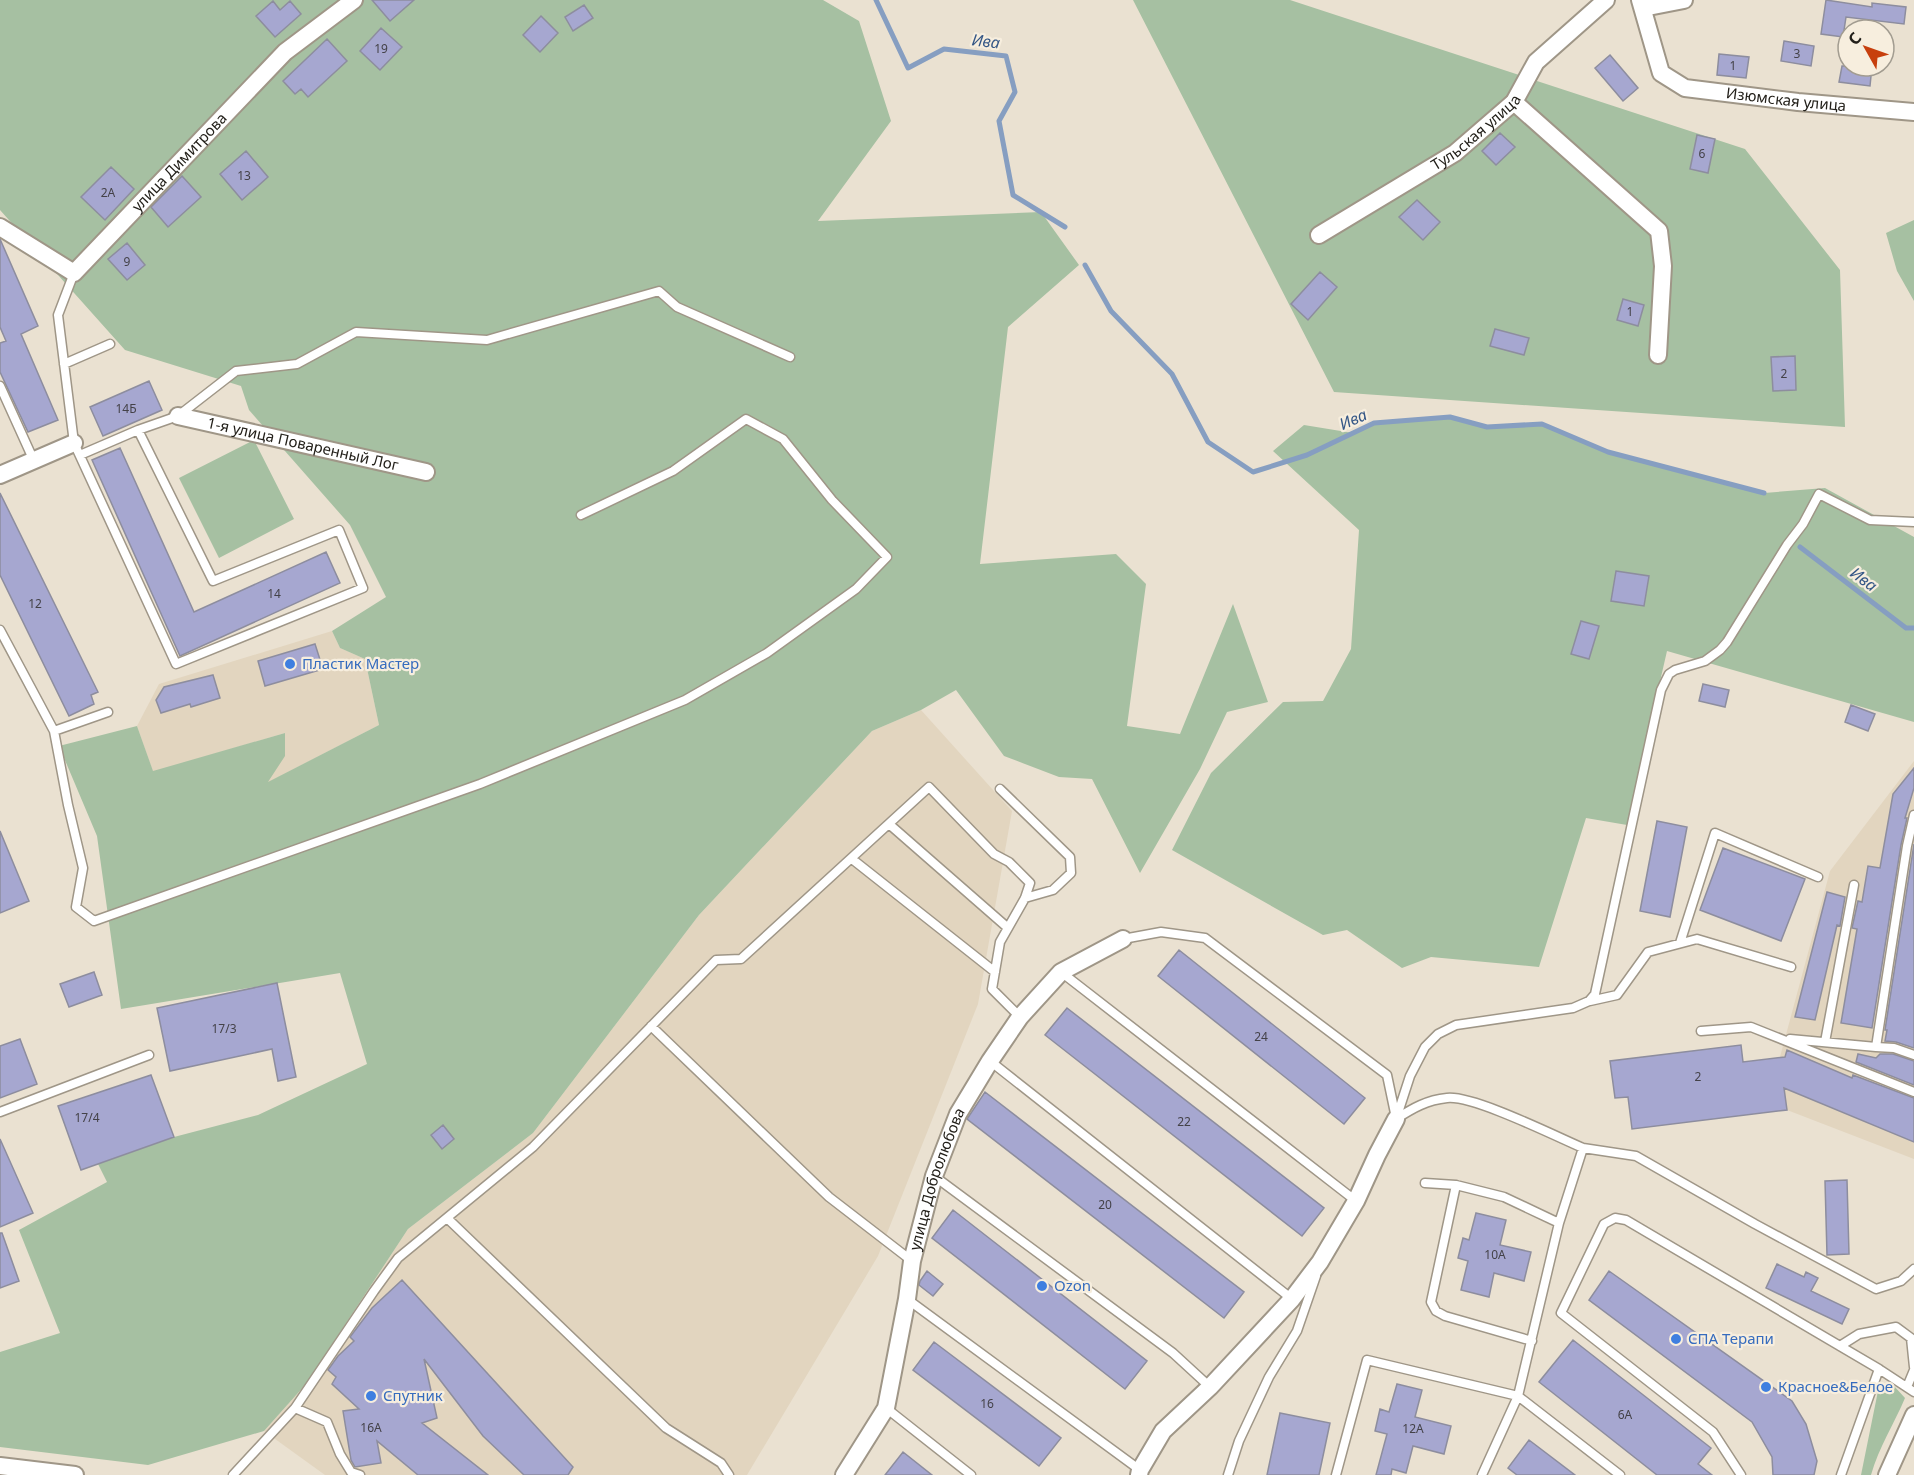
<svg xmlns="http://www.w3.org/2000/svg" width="1914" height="1475" viewBox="0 0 1914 1475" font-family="'Noto Sans',sans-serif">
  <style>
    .built { fill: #e2d5bf }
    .green { fill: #a6c0a2 }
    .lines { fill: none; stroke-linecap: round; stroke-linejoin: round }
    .stream { stroke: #869ec1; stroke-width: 5 }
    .building { fill: #a6a7d0; stroke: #8d8d9e; stroke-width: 1.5 }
    .service-casing { stroke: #9f9687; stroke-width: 11 }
    .minor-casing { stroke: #9f9687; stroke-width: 20 }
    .service { stroke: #fff; stroke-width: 8 }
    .minor { stroke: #fff; stroke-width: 16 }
    .shop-dot { fill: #3f7fe0; stroke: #f7eede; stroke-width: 2 }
    .labels { text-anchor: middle; stroke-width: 4.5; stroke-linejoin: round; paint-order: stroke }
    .number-label { font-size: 12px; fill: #444248 }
    .street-label { font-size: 15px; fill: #23201a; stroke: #f7eede }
    .shop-label { font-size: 15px; fill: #366cbe; stroke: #f7eede; text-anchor: start }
    .water-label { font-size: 16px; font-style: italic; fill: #355786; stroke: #f7eede }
  </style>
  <rect width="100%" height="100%" fill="#eae1d1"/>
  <path class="built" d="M332,631l8,17 25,11 14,66 -112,58 18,-50 -132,39 -16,-46 22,-42z
    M921,710l91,101 -34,193 -100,252 -131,219h-422l-61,-44 42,-47 102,-155 125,-96 166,-218 173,-184z
    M1914,761v398l-127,-49 -7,-53 50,-186z"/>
  <path class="green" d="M0,0h823l36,21 32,100 -73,100 223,-9 38,53 -71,62 -28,237 136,-10 30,30 -19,142 53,8 53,-130 35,98 -41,10 -27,57 -60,104 -48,-94 -33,-2 -55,-21 -48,-66 -35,20 -49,21 -173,184 -166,218 -125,96 -102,155 -42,47 -116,34 -148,-18v-95l60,-19 -41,-103 88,-48 -9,-18 76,-27 84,-22 109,-51 -27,-91 -219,36 -24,-173 -38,-90 78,-20 16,45 132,-38v23l-17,26 111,-57 -14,-66 -25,-11 -8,-17 54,-34 -36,-72 -101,-115 -8,-24 -116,-36 -125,-140z
    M1133,0h157l455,149 95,121 5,157 -511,-35z
    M1914,220v81l-17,-30 -11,-38z
    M1450,417l37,10 55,-3 67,28 155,41 61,-5 89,49v185l-247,-71 -40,174 -41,-7 -47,149 -108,-10 -29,11 -55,-38 -24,5 -151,-85 39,-77 72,-71 40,-1 28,-52 8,-119 -86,-79 31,-26 49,8 21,-10z
    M254,440l40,79 -75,39 -40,-80z
    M1886,1386h8l11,12c-11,26 -26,49 -34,77h-10l17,-84z"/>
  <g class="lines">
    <path class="stream" d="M876,0l32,68 36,-19 62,7 9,36 -16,29 14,74 52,32
      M1085,265l26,46 61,63 36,68 45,30 54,-17 67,-32 76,-6 37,10 55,-3 66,28 156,41
      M1800,547l106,81h8"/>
  </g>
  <path class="building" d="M372,0h42l-24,21z
    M1826,0l46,7v-4l34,4 -2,17 -58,-7 -3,20 -22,-3z
    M273,1l7,9 10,-9 11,13 -26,23 -19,-21z
    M584,5l9,13 -20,13 -8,-14z
    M541,16l17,17 -18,19 -17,-17z
    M381,28l21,19 -22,23 -20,-19z
    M327,39l20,22 -39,36 -7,-8 -6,5 -12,-13z
    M1784,41l30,5 -3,20 -30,-5z
    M1719,54l30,3 -3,21 -29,-3z
    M1610,55l28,33 -15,13 -28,-33z
    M1842,66h30l-2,20 -31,-4z
    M1500,133l15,14 -19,18 -14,-14z
    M1697,135l18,4 -7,34 -18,-4z
    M246,151l22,26 -26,23 -22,-26z
    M111,167l23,22 -29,31 -24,-23z
    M182,176l19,21 -33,30 -17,-20z
    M1417,200l23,22 -17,18 -24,-23z
    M0,239l38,87 -17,8 37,86 -30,12 -28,-60v-29l6,-2 -6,-14z
    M127,243l18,22 -18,15 -19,-21z
    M1320,272l17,15 -29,33 -17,-16z
    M1623,299l21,6 -6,21 -21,-6z
    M1495,329l34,9 -5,17 -34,-9z
    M1795,356l1,34 -23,1 -2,-34z
    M149,381l13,29 -59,26 -13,-29z
    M120,448l74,164 132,-60 14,31 -160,73 -88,-196z
    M0,493l98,199 -7,3 3,9 -25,12 -69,-141z
    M1616,571l33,5 -5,30 -33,-5z
    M1581,621l18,5 -10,33 -18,-5z
    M315,644l8,25 -58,17 -7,-25z
    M213,675l7,23 -29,9 -1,-3 -29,9 -5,-13 8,-13z
    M1703,684l26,6 -4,17 -26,-6z
    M1851,705l24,9 -7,17 -23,-9z
    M1914,768v20l-9,30h2l-6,27 -29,183 -31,-5 16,-94 -5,-1 6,-27 4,1 6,-36 12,2 13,-74z
    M1657,821l30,6 -17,90 -30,-6z
    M0,831l29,70 -29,12z
    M1914,844v204l-18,-6 -11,-1 2,-11h-2z
    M1723,848l82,31 -24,62 -81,-31z
    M1827,892l18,5 -5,29 -3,-1 -22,95 -20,-3z
    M1179,950l186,148 -21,26 -186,-148z
    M94,972l8,23 -33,12 -9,-23z
    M277,983l19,94 -18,4 -6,-32 -102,22 -13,-63z
    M1067,1008l257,200 -22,28 -257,-201z
    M20,1039l17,45 -37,14v-52z
    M1741,1045l2,17 42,-5 2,-7 65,28 1,-3 61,23v44l-130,-54 3,22 -155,19 -4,-32 -13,1 -5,-37z
    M1858,1054l18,4 4,-4h13l21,7v24l-58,-23z
    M151,1075l23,62 -93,33 -23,-64z
    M985,1092l259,200 -20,26 -257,-199z
    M443,1125l11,14 -12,10 -11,-14z
    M0,1139l33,74 -33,14z
    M1847,1180l2,74 -22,1 -2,-74z
    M953,1210l194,151 -22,28 -193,-151z
    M1476,1213l30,7 -6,25 31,7 -7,29 -30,-8 -5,24 -28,-7 7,-29 -10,-3 5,-20 6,2z
    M0,1233h2l17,48 -19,7z
    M1777,1264l27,13 2,-5 12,6 -7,13 38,18 -7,15 -76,-36z
    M927,1271l16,13 -10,12 -14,-11 1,-4z
    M1609,1271l183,130 14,23 11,37 -3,14h-41l-1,-18 -20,-35 -163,-122z
    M402,1280l171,187 -5,8h-44l-41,-39 -59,-77 13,59 -15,5 66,52h-70l-41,-34 4,22 -26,4 -4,-7 -8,-49 16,-2 -27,-25 4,-7 -8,-7 10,-14 16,-15 -4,-4 22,-29z
    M1573,1340l138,108 -13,16 14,11h-55l-118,-93z
    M934,1342l127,96 -22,28 -126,-96z
    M1397,1384l25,6 -7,27 36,9 -7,28 -31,-8 -7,27 -14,-4 -1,6h-15l11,-41 -12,-3 5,-22 9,3z
    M1280,1413l50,10 -11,52h-52z
    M1529,1440l46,35h-58l-9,-7z
    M903,1452l29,23h-47z"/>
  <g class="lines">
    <defs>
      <path id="service" d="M74,273l-16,42 16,128 102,221 187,-76 -24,-58 -126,51 -75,-151 -58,25
        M64,364l46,-20
        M0,386l34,75
        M138,430l40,-14 58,-45 61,-7 59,-32 131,8 172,-49 18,16 113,50
        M0,630l54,101 54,-19
        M54,731l14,74 15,63 -7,39 18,14 386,-137 205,-84 82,-47 89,-64 31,-32 -55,-57 -49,-61 -37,-20 -73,52 -92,44
        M1000,789l70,68 1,16 -18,17 -28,8
        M1914,815l-7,31 -31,201 18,1 20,7
        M889,824l119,104
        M852,859l143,113
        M1123,939l38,-7 44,6 182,137 9,43
        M1680,943l35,-110 103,44
        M1061,972l295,229
        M1590,1001l27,-6 31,-43 49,-13 94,28
        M651,1026l178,171 83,64
        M1701,1031l50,-4 163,65
        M1790,1039l86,8
        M1825,1042l29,-157
        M990,1061l302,238
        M0,1112l149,-57
        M1396,1119l14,-43 15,-29 13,-13 18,-9 117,-17 16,-7 6,-7 66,-304 8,-16 6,-4 30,-9 15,-11 7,-8 60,-97 16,-21 16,-30 51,26 44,2
        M1396,1119c17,-11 31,-19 51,-21 26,-3 108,38 136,50
        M934,1176l239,177 37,34
        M1425,1183l31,2
        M447,1218l219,210 55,35 8,12
        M907,1299l233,171
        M1532,1341l-87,-25 -9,-5 -5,-9 25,-117 48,12 55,26
        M1840,1346l19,-12 37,-7 15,11 3,29
        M1907,1387l7,-17
        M295,1408l79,-117 24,-33 135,-111 183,-187 25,-1 188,-172 65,67 15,8 21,21 -5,15 -25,44 -8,47 28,28
        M886,1408l85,67
        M233,1475l62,-67 32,14 13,32 11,18 9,3
        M1228,1475l11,-34 30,-64 28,-46 19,-55
        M1336,1475l31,-115 151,36 102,79
        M1482,1475l36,-79 41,-173 24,-75 53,8 119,68 121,65 25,-8 13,-12
        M1741,1475l-28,-43 -152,-119 43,-89 11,-6 11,2 253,149 35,23
        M1841,1475l38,-106"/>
      <g id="minor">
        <path id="s1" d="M1640,0l21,73 24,15 113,14 116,10"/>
        <path d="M1643,8l41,-8"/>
        <path d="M1514,102l145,129 4,35 -5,89"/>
        <path id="s2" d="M0,227l74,46 211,-221 69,-52"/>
        <path id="s3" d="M1319,235l136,-82 59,-51 22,-40 70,-62"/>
        <path id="s4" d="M178,416l248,56"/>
        <path d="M0,475l74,-32"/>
        <path d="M0,1466l75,9"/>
        <path id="s5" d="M844,1475l42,-67 21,-109 5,-38 22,-85 24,-62 32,-53 30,-44 41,-45 62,-33"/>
        <path d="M1139,1475l1,-5 23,-39 47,-44 82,-88 28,-37 36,-61 21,-46 19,-36"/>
        <path d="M1887,1475l27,-60"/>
      </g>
    </defs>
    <use href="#service" class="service-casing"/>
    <use href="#minor" class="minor-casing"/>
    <use href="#service" class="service"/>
    <use href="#minor" class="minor"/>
  </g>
  <g class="shop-dot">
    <circle cx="290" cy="664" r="6"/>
    <circle cx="1042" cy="1286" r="6"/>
    <circle cx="1676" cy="1339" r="6"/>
    <circle cx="1766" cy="1387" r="6"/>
    <circle cx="371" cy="1396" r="6"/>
  </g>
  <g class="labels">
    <g class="number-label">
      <text x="381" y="53">19</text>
      <text x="1797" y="58">3</text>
      <text x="1733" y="70">1</text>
      <text x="1702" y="158">6</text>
      <text x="244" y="180">13</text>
      <text x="108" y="197">2А</text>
      <text x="127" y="266">9</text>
      <text x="1630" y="316">1</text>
      <text x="1784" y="378">2</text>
      <text x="126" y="413">14Б</text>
      <text x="274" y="598">14</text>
      <text x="35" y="608">12</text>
      <text x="224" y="1033">17/3</text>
      <text x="1261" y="1041">24</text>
      <text x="1698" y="1081">2</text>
      <text x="87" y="1122">17/4</text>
      <text x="1184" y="1126">22</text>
      <text x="1105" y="1209">20</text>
      <text x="1495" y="1259">10А</text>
      <text x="987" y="1408">16</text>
      <text x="1625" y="1419">6А</text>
      <text x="371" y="1432">16А</text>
      <text x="1413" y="1433">12А</text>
    </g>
    <g class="street-label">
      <text dy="5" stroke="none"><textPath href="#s1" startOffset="206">Изюмская улица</textPath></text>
      <text dy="5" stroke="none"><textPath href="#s3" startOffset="188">Тульская улица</textPath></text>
      <text dy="5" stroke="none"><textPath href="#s2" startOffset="240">улица Димитрова</textPath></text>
      <text dy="5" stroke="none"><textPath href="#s4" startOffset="128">1-я улица Поваренный Лог</textPath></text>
      <text dy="5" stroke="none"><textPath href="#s5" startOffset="314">улица Добролюбова</textPath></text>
    </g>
    <g class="shop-label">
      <text x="302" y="669">Пластик Мастер</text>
      <text x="1054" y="1291">Ozon</text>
      <text x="1688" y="1344">СПА Терапи</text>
      <text x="1778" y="1392">Красное&amp;Белое</text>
      <text x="383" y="1401">Спутник</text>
    </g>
    <g class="water-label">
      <text transform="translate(986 41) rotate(7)" y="6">Ива</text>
      <text transform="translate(1353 419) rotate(-24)" y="6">Ива</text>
      <text transform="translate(1864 579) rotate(37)" y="6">Ива</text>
    </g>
  </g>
  <g transform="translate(1866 48) rotate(310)"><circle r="28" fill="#f7eede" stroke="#a29c90" stroke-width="1.5"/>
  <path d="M0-4.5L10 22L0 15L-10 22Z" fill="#c73f0d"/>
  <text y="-9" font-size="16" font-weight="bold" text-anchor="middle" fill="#23201a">С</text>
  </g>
</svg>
